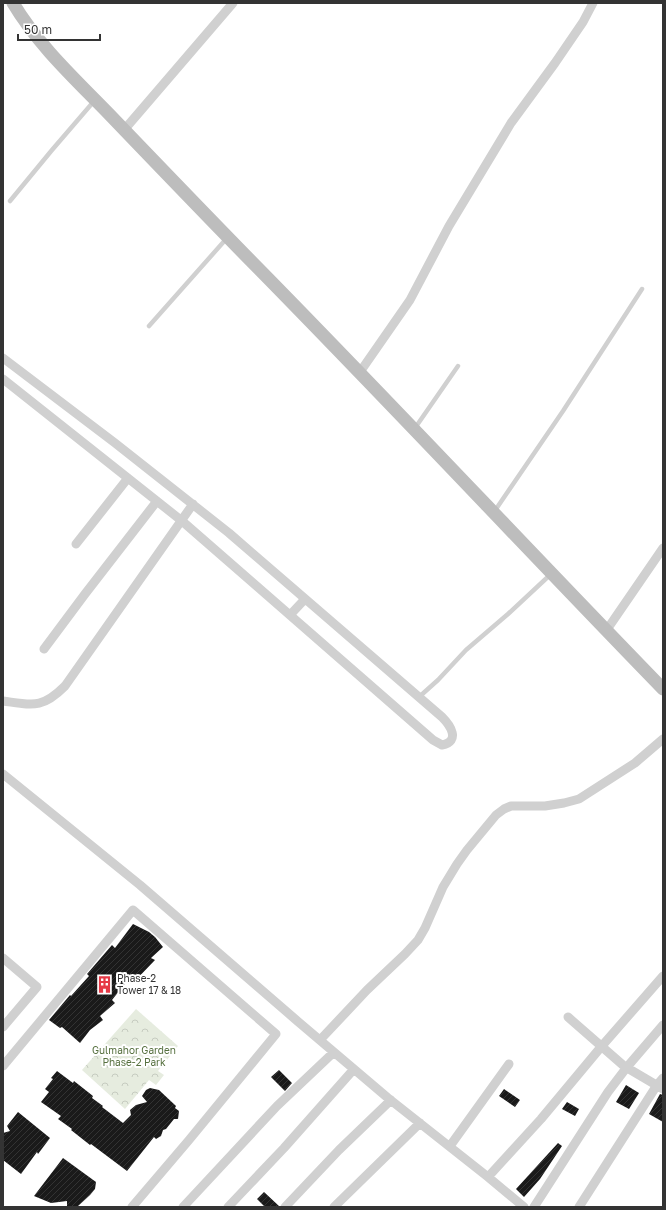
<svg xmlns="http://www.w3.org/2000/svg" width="666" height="1210" viewBox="0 0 666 1210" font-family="'Golos Text',sans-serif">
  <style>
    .park { fill: url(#park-crowns) }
    .building { fill: url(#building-hatch) }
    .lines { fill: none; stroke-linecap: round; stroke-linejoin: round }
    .lane { stroke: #d0d0d0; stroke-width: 4.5 }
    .street { stroke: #d0d0d0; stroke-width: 9 }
    .secondary { stroke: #bdbdbd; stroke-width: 13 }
    .labels { text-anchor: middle; stroke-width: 4; stroke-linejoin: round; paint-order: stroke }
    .poi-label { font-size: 10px; fill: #333; stroke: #fff; text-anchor: start }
    .park-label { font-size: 10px; fill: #56703f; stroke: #fff }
  </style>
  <defs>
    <pattern id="park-crowns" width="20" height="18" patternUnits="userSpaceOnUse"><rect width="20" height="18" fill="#e6ecdf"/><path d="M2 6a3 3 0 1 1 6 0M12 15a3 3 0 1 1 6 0" fill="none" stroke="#c6cbc0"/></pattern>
    <pattern id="building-hatch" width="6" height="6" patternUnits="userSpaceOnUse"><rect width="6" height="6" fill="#1a1a1a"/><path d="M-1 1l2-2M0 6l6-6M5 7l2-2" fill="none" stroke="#333"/></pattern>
  </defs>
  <rect width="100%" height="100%" fill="#fff"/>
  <path class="park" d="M136,1009l42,37 -20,25 6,4 -8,10 -7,-5 -24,29 -43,-39z"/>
  <path class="building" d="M133,924l16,8 6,5 8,10 -12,11 4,2 -23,24 -5,-3 -15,19 3,3 -15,13 3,4 -13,10 -10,13 -18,-16 -2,1 -11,-8 21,-25 1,1 18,-20 -2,-2 25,-29 3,3z
    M279,1070l13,13 -7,8 -14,-14z
    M57,1071l16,12 1,-2 19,15 -1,2 11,8 -1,1 21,16 8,-8 -1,-5 6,-5 11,-3 -5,-6 4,-6 4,-2 9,2 17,16 -1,2 4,3 -1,8h-4l-8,10 -3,1 -2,6 -5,3 -2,-2 -27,34 -36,-27 -1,1 -19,-15 1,-1 -14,-10 3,-3 -20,-14 8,-10 -4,-3 8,-10 -2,-1z
    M626,1085l13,8 -10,16 -13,-7z
    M504,1089l16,11 -5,7 -16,-11z
    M660,1094l3,1v27l-14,-8z
    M567,1102l12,7 -4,7 -13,-7z
    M18,1112l32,26 -12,16 -1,-2 -16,22 -18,-14v-27l7,-2 -3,-5z
    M558,1143l4,3 -22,33 -16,18 -8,-8z
    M63,1158l33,24 -1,7 -5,6 -13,12h-10v-6l-16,2 -17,-7z
    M264,1192l15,14v1h-14l-8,-8z"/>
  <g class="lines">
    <path class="lane" d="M10,201l42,-51 43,-50
      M149,326l78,-88
      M415,428l43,-62
      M494,512l69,-101 79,-122
      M419,697l19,-17 28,-30 42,-36 43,-40"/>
    <path class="street" d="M124,130l109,-127
      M3,358l112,85 114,90 213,184c8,8 19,24 0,28l-9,-5 -251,-219 -179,-142
      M360,372l50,-72 39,-74 62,-103 44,-60 28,-41 10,-19
      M76,544l52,-66
      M290,615l15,-16
      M606,631l57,-83
      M44,649l41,-55 72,-93
      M3,701c30,4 39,8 62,-15l128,-182
      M3,774l137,111 155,134 93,79 100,79 36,30
      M3,958l34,29 -34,40
      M568,1017l56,49 39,23
      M320,1040l47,-50 38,-36 13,-14 7,-12 18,-41 14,-23 10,-14 29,-35 8,-6 7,-3h34l19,-3 15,-4 56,-36 28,-24
      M3,1066l130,-156 143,124 -87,106 -57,67
      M450,1146l59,-82
      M488,1177l53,-58 60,-72 62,-71
      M183,1207l94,-101 57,-54
      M228,1207l56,-59 70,-79
      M285,1207l54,-57 52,-50
      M334,1207l86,-84
      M534,1207l74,-115 19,-25 36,-42
      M579,1207l78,-122 6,-7"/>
    <path class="secondary" d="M13,3c25,42 62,76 96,111 47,49 94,98 142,147 139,141 274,286 412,428"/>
  </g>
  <defs>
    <symbol id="building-bare" viewBox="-9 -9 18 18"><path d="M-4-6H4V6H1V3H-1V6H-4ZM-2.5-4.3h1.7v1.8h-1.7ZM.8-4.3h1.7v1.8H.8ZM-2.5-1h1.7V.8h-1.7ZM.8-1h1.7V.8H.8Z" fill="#e63946" stroke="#fff" stroke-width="2.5" paint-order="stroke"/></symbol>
  </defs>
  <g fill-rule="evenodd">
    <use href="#building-bare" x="92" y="972" width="25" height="25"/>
  </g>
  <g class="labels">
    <g class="poi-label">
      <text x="117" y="982">Phase-2<tspan x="117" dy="12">Tower 17 &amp; 18</tspan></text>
    </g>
    <g class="park-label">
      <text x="134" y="1054">Gulmahor Garden<tspan x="134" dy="12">Phase-2 Park</tspan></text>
    </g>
  </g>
  <rect width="666" height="1210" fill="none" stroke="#333333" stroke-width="8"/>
  <path d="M18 34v6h82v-6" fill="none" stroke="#333333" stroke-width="2"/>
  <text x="24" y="34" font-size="12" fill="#333333" stroke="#ffffff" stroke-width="3" paint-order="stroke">50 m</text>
</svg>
